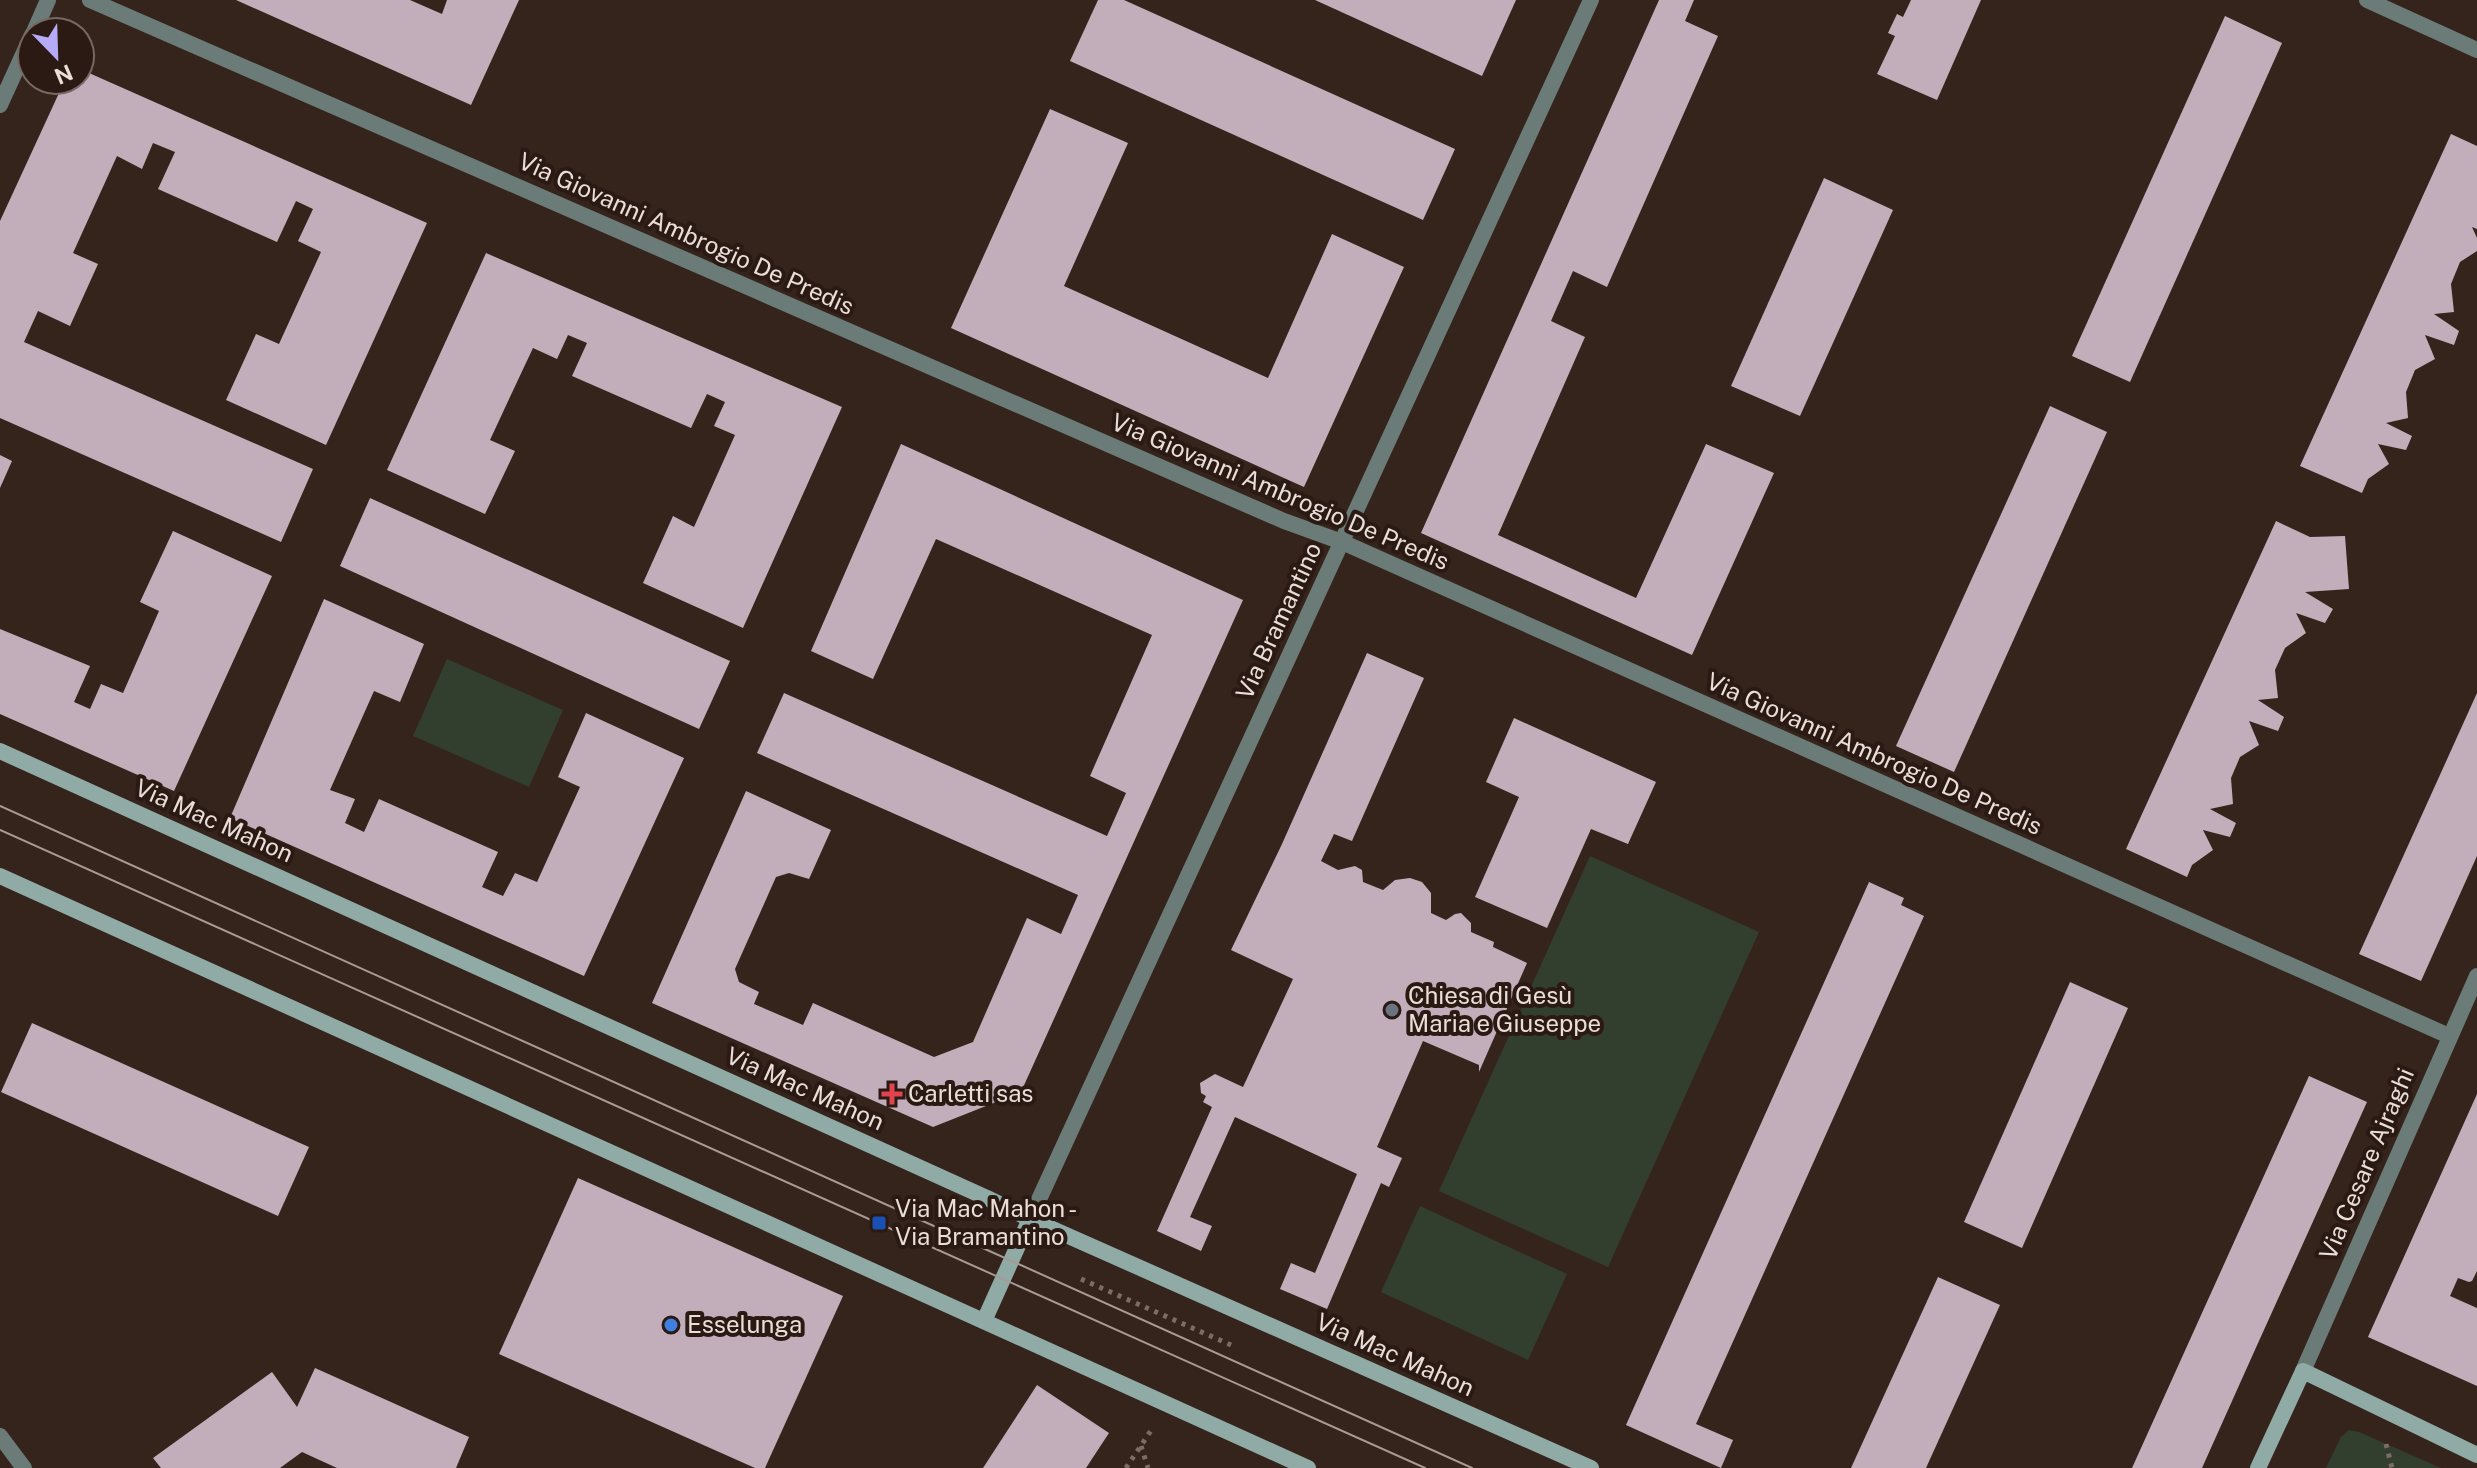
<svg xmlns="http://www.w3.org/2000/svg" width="2477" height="1468" font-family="'Public Sans',sans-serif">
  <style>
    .green { fill: #323f2e }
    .building { fill: #c2aebb }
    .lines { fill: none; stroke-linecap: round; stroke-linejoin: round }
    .path { stroke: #7b6c65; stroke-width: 5; stroke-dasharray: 4 6; stroke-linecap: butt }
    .street { stroke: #6a7b78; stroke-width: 16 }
    .secondary { stroke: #90aaa6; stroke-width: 16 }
    .tram { stroke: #a89b95; stroke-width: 2 }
    .worship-dot { fill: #6b7280; stroke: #2a1a13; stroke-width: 3 }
    .health-dot { fill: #e0444e; stroke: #2a1a13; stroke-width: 3 }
    .transit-dot { fill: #1a4fb4; stroke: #2a1a13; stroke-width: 3 }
    .shop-dot { fill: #3f7fe0; stroke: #2a1a13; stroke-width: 3 }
    .labels { text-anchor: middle; stroke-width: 8; stroke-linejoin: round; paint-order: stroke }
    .street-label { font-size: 24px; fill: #e9ded8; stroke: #2a1a13 }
    .poi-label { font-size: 24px; fill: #e9ded8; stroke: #2a1a13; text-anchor: start }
  </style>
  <rect width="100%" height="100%" fill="#35241c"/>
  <!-- green -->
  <g class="green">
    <path d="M447,659L563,710L529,787L413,736Z"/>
    <path d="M1590,856L1759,932L1608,1267L1439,1191Z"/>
    <path d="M1420,1206L1567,1274L1528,1360L1381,1292Z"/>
    <path d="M2349,1430L2359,1432L2441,1468H2326L2341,1437Z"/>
  </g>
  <!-- building -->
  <g class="building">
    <path d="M236,0H410L442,14L447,0H519L471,105Z"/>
    <path d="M1098,0H1124L1455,149L1423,220L1070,61Z"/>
    <path d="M1315,0H1516L1482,76Z"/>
    <path d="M1659,0H1694L1685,21L1718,36L1607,287L1573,271L1551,321L1585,337L1498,535L1636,598L1706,444L1774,473L1692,655L1421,533Z"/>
    <path d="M1911,0H1981L1937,100L1877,74L1895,36L1888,33L1897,14L1903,17Z"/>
    <path d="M2225,16L2282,43L2130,382L2072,356Z"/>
    <path d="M80,69L427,223L326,445L226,400L256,334L279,344L321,252L298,241L313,209L296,201L277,242L158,189L175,152L153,143L142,169L117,156L73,253L98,264L70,326L38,311L24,342L313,469L281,542L0,418V221L65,80H80Z"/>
    <path d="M1050,109L1128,143L1064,286L1268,378L1332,234L1404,267L1304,487L951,328Z"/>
    <path d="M2451,134L2477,146V229L2472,227L2477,238V251L2460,262L2451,284L2454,312L2434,314L2459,331L2454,345L2425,335L2435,359L2415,370L2406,392L2408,418L2386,423L2412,436L2406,450L2378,444L2389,464L2368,479L2362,493L2300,466Z"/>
    <path d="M1824,178L1893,210L1800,416L1731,386Z"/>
    <path d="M486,253L842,407L743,628L643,583L673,516L694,527L735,435L714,426L725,402L707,394L691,428L572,376L587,343L568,335L557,359L533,348L517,382L490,440L515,451L485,514L387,470Z"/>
    <path d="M2050,406L2107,432L1954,772L1896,746Z"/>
    <path d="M901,444L1243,600L1021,1092L933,1127L652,1003L746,791L831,830L809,879L789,873L776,877L735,969L739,982L759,992L754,1004L803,1025L813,1003L934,1057L973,1042L1027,918L1061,934L1078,895L757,753L784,693L1107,836L1126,793L1090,776L1152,635L936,539L873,679L811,651Z"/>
    <path d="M0,455L12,461L0,488Z"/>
    <path d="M370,498L730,661L699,729L340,566Z"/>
    <path d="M2276,521L2310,537L2345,536L2349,589L2305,592L2333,609L2325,623L2296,613L2306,633L2285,648L2275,670L2278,698L2258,700L2284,717L2278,731L2249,721L2259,745L2240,757L2231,778L2233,804L2210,809L2236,823L2230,837L2203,830L2213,850L2192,865L2187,877L2126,849Z"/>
    <path d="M173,531L272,576L174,791L0,714V629L90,666L74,702L90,709L101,684L123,693L159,611L140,602Z"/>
    <path d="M324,599L424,644L400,702L374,691L330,790L355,799L345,823L364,832L379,799L498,852L482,887L503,896L515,873L537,882L580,787L558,777L586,713L684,758L584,976L230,818Z"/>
    <path d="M1367,653L1424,678L1352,841L1334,834L1321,861L1338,870L1355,866L1362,870L1363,882L1383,890L1395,880L1410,878L1422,882L1431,893V913L1446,920L1455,914L1461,913L1471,923V932L1494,942L1493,947L1527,963L1479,1072V1065L1423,1041L1377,1147L1402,1158L1389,1187L1381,1183L1327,1309L1280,1289L1291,1263L1315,1273L1357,1174L1235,1117L1190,1217L1212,1226L1201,1251L1157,1231L1212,1107L1203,1102L1206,1096L1201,1093L1200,1083L1215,1074L1243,1087L1293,979L1231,950L1282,844Z"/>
    <path d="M2477,693V856L2421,981L2359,954Z"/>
    <path d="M1514,718L1656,782L1628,844L1591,829L1547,928L1475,897L1519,797L1486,782Z"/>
    <path d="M1869,882L1904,898L1901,905L1924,916L1696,1424L1733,1440L1721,1468L1626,1425Z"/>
    <path d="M2070,982L2128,1008L2022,1248L1964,1222Z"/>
    <path d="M32,1023L309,1147L278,1216L1,1092Z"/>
    <path d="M2309,1076L2367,1102L2254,1352L2202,1468H2132Z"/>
    <path d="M2477,1094V1271L2472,1281L2469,1282L2458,1278L2450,1296L2477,1308V1386L2368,1337Z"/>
    <path d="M578,1178L843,1296L765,1468H755L499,1354Z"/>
    <path d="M1938,1277L2000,1305L1926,1468H1851Z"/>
    <path d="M315,1368L469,1437L456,1468H337L302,1452L280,1468H161L153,1458L272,1372L297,1407Z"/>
    <path d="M1037,1385L1109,1433L1086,1468H983Z"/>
  </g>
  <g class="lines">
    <!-- path -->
    <g class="path">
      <path d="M1081,1279L1231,1345"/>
      <path d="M2386,1444L2392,1468"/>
      <path d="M1141,1446L1148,1468"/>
      <path d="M1126,1468L1152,1429"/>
    </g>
    <!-- street -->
    <g class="street">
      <path d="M90,0L1284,521L1342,542L2449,1036"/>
      <path d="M2367,0L2477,50"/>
      <path d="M34,32L48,0"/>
      <path d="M0,105L32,35"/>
      <path d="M1030,1219L1591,0"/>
      <path d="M2303,1371L2477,976"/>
      <path d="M0,1436L24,1468"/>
    </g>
    <!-- secondary -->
    <g class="secondary">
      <path d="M0,751L987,1198L1030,1219L1591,1468"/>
      <path d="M0,876L1308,1468"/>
      <path d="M984,1321L1030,1219"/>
      <path d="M2258,1468L2303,1371L2477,1455"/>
    </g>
    <!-- tram -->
    <g class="tram">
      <path d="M0,806L1472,1468"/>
      <path d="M0,830L1425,1468"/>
    </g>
  </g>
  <!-- markers -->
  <circle class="worship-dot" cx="1392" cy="1010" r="8"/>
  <path class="health-dot" d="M888 1082h8v8h8v8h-8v8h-8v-8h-8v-8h8z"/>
  <rect class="transit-dot" x="871" y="1215" width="16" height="16" rx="4"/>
  <circle class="shop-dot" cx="671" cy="1325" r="8"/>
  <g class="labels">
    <!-- street labels -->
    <g class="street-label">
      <text transform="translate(686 234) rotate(24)" y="8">Via Giovanni Ambrogio De Predis</text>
      <text transform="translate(1280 492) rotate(23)" y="8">Via Giovanni Ambrogio De Predis</text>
      <text transform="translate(1279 621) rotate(-65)" y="8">Via Bramantino</text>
      <text transform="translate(1874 754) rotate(24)" y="8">Via Giovanni Ambrogio De Predis</text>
      <text transform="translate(214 821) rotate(24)" y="8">Via Mac Mahon</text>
      <text transform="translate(805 1089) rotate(24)" y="8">Via Mac Mahon</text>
      <text transform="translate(2367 1164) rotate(-67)" y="8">Via Cesare Ajraghi</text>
      <text transform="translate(1395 1355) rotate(24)" y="8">Via Mac Mahon</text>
    </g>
    <!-- poi labels -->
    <g class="poi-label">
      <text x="1408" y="1004">Chiesa di Gesù<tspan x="1408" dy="28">Maria e Giuseppe</tspan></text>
      <text x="908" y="1102">Carletti sas</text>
      <text x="895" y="1217">Via Mac Mahon -<tspan x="895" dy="28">Via Bramantino</tspan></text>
      <text x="687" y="1333">Esselunga</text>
    </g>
  </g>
  <!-- north arrow -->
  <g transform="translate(56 56) rotate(157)"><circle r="38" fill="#2a1a13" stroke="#766862" stroke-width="2"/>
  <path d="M0-6L14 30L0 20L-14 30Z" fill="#b7abf8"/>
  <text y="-12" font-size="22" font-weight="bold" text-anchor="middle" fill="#e9ded8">N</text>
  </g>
</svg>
